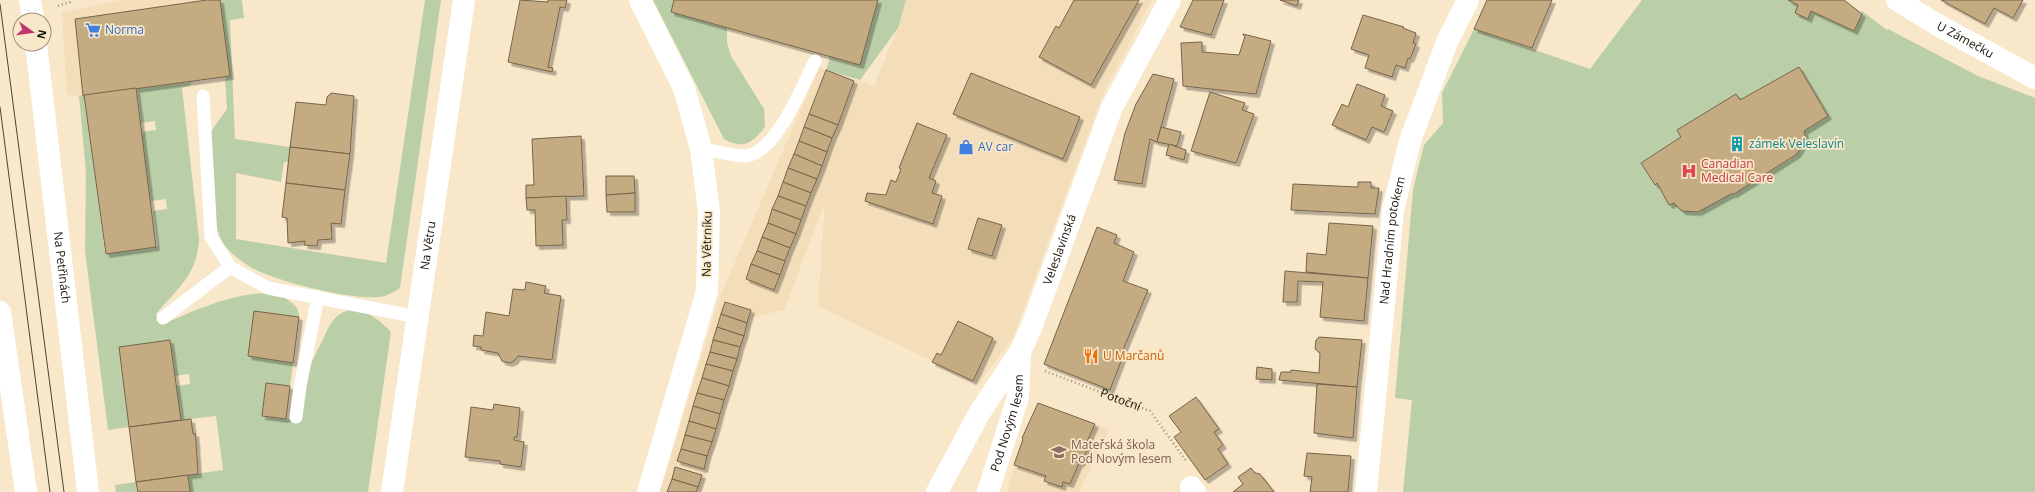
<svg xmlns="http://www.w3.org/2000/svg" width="2035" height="492" font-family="'Open Sans',sans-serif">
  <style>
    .built { fill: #f3deb9 }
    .green { fill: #bacfa7; fill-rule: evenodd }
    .building { fill: #c5ab81; stroke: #75644b; filter: url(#shadow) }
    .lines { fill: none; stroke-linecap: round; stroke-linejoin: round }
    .path { stroke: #9b8f79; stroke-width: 2.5; stroke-dasharray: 1 3; stroke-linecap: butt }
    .lane { stroke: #fff; stroke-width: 13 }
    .street { stroke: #fff; stroke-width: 22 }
    .secondary { stroke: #fff; stroke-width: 22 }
    .tram { stroke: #4b4334; stroke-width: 1 }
    .labels { text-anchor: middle; stroke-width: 3.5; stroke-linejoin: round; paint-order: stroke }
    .shop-label { font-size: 12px; fill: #366cbe; stroke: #f8e7c9; text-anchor: start }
    .street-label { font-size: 12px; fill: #181308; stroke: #f8e7c9 }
    .culture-label { font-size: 12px; fill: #0d838f; stroke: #f8e7c9; text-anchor: start }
    .health-label { font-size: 12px; fill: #be3a42; stroke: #f8e7c9; text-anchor: start }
    .food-label { font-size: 12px; fill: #c56008; stroke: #f8e7c9; text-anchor: start }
    .education-label { font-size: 12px; fill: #785e54; stroke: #f8e7c9; text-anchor: start }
  </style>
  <defs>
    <filter id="shadow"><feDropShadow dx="3.5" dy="3.5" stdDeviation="0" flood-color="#0004"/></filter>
  </defs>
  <rect width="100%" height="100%" fill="#f8e7c9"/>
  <!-- built -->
  <g class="built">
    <path d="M120,0H220L230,76L83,96L67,95L62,13Z"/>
    <path d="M906,0H1152L1103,94L1013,337L980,382L973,381L818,306L825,202L784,310L752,317L700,492H660L719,299L819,67L874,86L898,28Z"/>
    <path d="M1038,403L1109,430L1079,492H1007L1023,439L1022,438Z"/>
  </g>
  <!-- green -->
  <g class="green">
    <path d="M220,0H242L244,18L230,20L235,139L290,147L289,162H284L281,182L236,173V239L386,263L425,0H441L400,288C394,292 387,296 380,297C351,300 284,283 256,270C244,264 229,253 222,241C211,221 210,167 208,142L212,130L227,109L225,76L229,75Z"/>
    <path d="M653,0H674L671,12L727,28V43L731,56L764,109L765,127C752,143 744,150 724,139Z"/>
    <path d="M878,0H906L898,28L860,80L826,70L830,57L860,65Z"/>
    <path d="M1642,0H1788L1854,31L1862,11L1887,30L1888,29L1978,76L2035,98V492H1403L1412,400L1395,398L1413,190L1424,145L1443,123L1442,93L1474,29L1590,69ZM1799,67L1828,115L1804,131L1806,140L1802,148L1792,158L1734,194H1731L1698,212L1682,211L1674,203L1669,205L1657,183L1654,185L1641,163L1681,137L1677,130L1736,94L1740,100Z"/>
    <path d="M191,82V85L182,88L199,238C198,274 178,288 156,314L161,325C192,312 257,280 288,300C295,305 299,308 299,317L254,311L248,356L293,363L290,386L266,383L262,416L302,421C303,408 303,394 306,381C309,367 315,354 322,342C326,332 331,320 340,314C358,302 380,320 391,332L368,492H190L188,475L223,470L216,416L181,420L176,386L190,384L189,374L175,376L170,340L119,347L129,427L108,430L85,251L86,173L79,96L84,95L105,252L156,247L158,246L153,211L167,209L166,199L151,201L141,132L156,130L155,121L141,123L137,88Z"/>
    <path d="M136,482L138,492H116L115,485Z"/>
  </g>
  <!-- building -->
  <g class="building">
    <path d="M207,0H220L230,76L83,96L75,19Z"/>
    <path d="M520,0L548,2V0H567L565,8L560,7L548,67L553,68L552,72L508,62Z"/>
    <path d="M674,0H878L860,65L671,12Z"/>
    <path d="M1074,0H1139L1091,85L1039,57L1056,26L1059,28Z"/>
    <path d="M1193,0H1224L1211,35L1180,27Z"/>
    <path d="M1280,0H1299L1297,6Z"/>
    <path d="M1487,0H1552L1532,48L1474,29Z"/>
    <path d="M1788,0H1844L1862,14L1854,31L1811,11L1808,19L1795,13L1798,5Z"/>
    <path d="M1941,0H2023L2013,18L1994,8L1985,24Z"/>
    <path d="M1363,15L1404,27L1403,28L1416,33L1413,43L1416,44L1410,59L1408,58L1405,68L1396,65L1392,77L1365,68L1369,55L1351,49Z"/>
    <path d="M1243,34L1271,41L1256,94L1183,86L1181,43L1202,42V52L1239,55L1245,36L1243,35Z"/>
    <path d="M1799,67L1828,116L1804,131L1806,139L1797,154L1734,194H1731L1698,212L1682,211L1674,203L1669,205L1657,183L1655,185L1641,163L1681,137L1677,130L1736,94L1740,100Z"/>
    <path d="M826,70L854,81L838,125L809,114Z"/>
    <path d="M971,73L1080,117L1063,159L953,114Z"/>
    <path d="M1153,74L1174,79L1157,142L1150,139L1142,184L1114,180L1125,133L1136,104Z"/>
    <path d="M1357,84L1385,95L1381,106L1393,111L1384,132L1372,127L1366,140L1332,125L1342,104L1348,107Z"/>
    <path d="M136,88L156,247L106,254L84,95Z"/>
    <path d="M1210,92L1245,103L1242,110L1254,114L1236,163L1191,151Z"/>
    <path d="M331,93L354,96L350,154L290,147L296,102L326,105L327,97Z"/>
    <path d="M809,114L838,125L832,138L804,127Z"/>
    <path d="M917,123L947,135L929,178L936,181L932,193L942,196L933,224L865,201L867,193L886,195L891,180L896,182L901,169L899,168Z"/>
    <path d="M804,127L832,138L827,152L799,141Z"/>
    <path d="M1161,127L1181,132L1177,146L1157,142Z"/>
    <path d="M581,136L584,196L526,198V185H534L532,139Z"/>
    <path d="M799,141L827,152L822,166L794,154Z"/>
    <path d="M1169,144L1186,150L1184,160L1166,155Z"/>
    <path d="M290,147L350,154L345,190L286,183Z"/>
    <path d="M794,154L822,166L817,179L788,168Z"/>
    <path d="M788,168L817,179L811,193L783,182Z"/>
    <path d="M606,176H634L635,193L606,195Z"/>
    <path d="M783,182L811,193L806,206L778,196Z"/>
    <path d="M1358,182H1371V188H1379L1375,214L1291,210L1293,184L1358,187Z"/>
    <path d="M286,183L345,190L341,224L331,223L332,239L318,240L317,246L304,245L305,241L288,243L287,218L282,217Z"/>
    <path d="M635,193V212H607L606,195Z"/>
    <path d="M566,196L567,220H562L563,245L536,246L535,210H527L526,198Z"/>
    <path d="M778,196L806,206L801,220L772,209Z"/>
    <path d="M772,209L801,220L796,234L768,223Z"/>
    <path d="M978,218L1002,225L992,256L968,249Z"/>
    <path d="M768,223L796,234L790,248L762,237Z"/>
    <path d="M1329,223L1373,226L1368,278L1306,272L1307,253L1326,255Z"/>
    <path d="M1097,227L1117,235L1114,243L1134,252L1123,281L1148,290L1123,350L1125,351L1110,390L1044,364Z"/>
    <path d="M762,237L790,248L785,261L757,251Z"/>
    <path d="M757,251L785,261L780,275L751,264Z"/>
    <path d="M751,264L780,275L774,290L746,279Z"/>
    <path d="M1285,271L1368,278L1364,321L1320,317L1323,282L1298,281L1297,302H1283Z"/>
    <path d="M526,282L546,286L544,293L561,296L552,360L518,356L514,361L509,363L502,361L498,353L481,350V347L473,346L474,335L483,336L486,312L509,316L513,289L525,290Z"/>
    <path d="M725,302L751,310L747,323L721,314Z"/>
    <path d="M254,311L299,317L293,363L248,356Z"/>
    <path d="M721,314L747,323L744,336L717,327Z"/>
    <path d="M958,321L993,338L973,381L932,362L937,353L941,355Z"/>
    <path d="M717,327L744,336L740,347L713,340Z"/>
    <path d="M1319,337L1362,340L1357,387L1279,380L1281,372H1291V370L1319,373L1320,353L1315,349L1316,340Z"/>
    <path d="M170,340L181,420L129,427L119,347Z"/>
    <path d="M713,340L740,347L737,359L710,352Z"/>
    <path d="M710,352L737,359L733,371L706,364Z"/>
    <path d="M706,364L733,371L729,386L702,378Z"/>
    <path d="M1257,367L1272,369V380L1256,379Z"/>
    <path d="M702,378L729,386L724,400L697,393Z"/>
    <path d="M266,383L290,386L286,419L262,416Z"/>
    <path d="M1317,384L1357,387L1353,438L1314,433Z"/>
    <path d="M697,393L724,400L720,414L693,406Z"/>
    <path d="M1196,397L1219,429L1214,432L1223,445L1218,449L1228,464L1205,480L1174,437L1181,432L1169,416Z"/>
    <path d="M1038,403L1095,424L1086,444L1088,448L1081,463H1079L1070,484L1063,482L1062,487L1044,481L1046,476L1014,465L1023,439L1022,438Z"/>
    <path d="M494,404L520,408L517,437H514V440L524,442L521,467L500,464V461L465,457L471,407L493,410Z"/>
    <path d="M693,406L720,414L716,429L689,421Z"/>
    <path d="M191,419L193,434L195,433L196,441L198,474L136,482L129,427Z"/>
    <path d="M689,421L716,429L712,442L685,435Z"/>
    <path d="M685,435L712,442L707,456L681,449Z"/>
    <path d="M681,449L707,456L704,469L677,461Z"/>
    <path d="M1307,453L1351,456L1348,492H1310L1312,477L1304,476Z"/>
    <path d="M675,467L702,475L698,487L672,479Z"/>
    <path d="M1251,468L1255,473L1260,474L1274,492H1233L1243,484L1238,477Z"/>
    <path d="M188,475L190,492H138L136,482Z"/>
    <path d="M672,479L698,487L696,492H667Z"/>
  </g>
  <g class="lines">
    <!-- path -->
    <g class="path">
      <path d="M58,6L70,2L71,0"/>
      <path id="s1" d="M1045,371L1150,411L1187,462"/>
    </g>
    <!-- lane -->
    <g class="lane">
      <path d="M203,96L211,237L230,267L268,288L418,317"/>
      <path d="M701,149C712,150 737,157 746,156C777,152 802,86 815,61"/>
      <path d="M163,318L230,267"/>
      <path d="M296,417L300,386L318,297"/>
    </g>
    <!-- street -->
    <g class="street">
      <path d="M640,0L684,88L701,149L709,212L707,291L648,492"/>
      <path id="s2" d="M1897,0L1936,24L2035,78"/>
      <path d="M1191,487L1195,492"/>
      <path id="s3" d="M392,492L464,0"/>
      <path id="s4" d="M988,492L1018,397L1020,352"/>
      <path id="s5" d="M1366,492L1393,210L1410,141L1447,42L1468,0"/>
    </g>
    <!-- secondary -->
    <g class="secondary">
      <path d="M30,0L33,20"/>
      <path id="s6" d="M36,44L88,492"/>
      <path d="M0,312L26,492"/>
      <path id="s7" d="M937,492L980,412L1020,352L1031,328L1112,107L1170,0"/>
    </g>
    <!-- tram -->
    <g class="tram">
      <path d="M0,4L64,492"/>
      <path d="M0,107L50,492"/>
    </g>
  </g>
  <!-- icons -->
  <defs>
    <symbol id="supermarket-bare" viewBox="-9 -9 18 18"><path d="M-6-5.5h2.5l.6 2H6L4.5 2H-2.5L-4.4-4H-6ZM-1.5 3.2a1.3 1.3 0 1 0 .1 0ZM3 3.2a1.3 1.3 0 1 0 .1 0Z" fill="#3f7fe0" stroke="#f8e7c9" stroke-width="2.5" paint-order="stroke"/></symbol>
    <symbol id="building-bare" viewBox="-9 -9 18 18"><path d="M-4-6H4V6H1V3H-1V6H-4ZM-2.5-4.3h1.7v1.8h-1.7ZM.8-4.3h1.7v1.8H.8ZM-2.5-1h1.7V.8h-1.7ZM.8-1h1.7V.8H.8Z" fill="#0f9aa8" stroke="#f8e7c9" stroke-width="2.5" paint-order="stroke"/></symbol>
    <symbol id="shop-bare" viewBox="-9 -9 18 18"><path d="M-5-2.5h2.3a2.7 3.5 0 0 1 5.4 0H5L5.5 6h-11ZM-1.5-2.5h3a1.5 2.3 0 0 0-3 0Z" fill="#3f7fe0" stroke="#f8e7c9" stroke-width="2.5" paint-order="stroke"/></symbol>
    <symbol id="hospital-bare" viewBox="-9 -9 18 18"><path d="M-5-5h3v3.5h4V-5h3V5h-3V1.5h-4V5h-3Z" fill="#e0444e" stroke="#f8e7c9" stroke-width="2.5" paint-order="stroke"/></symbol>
    <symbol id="restaurant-bare" viewBox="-9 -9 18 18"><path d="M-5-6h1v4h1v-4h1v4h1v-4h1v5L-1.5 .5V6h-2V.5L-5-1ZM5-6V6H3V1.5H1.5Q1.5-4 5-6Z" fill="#e8710a" stroke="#f8e7c9" stroke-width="2.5" paint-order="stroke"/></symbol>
    <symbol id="school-bare" viewBox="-9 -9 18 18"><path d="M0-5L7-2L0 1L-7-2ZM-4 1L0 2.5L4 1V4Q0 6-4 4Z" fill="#8d6e63" stroke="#f8e7c9" stroke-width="2.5" paint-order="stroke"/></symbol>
  </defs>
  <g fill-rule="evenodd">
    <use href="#supermarket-bare" x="82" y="19" width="22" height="22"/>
    <use href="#building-bare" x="1726" y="133" width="22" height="22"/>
    <use href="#shop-bare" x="955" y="136" width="22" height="22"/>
    <use href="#hospital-bare" x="1678" y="160" width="22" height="22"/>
    <use href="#restaurant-bare" x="1080" y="345" width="22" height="22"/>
    <use href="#school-bare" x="1048" y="441" width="22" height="22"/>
  </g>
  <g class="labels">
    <!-- shop labels -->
    <g class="shop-label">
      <text x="105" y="34">Norma</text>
      <text x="978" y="151">AV car</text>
    </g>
    <!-- street labels -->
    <g class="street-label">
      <text dy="4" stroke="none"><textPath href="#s2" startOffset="79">U Zámečku</textPath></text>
      <text dy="4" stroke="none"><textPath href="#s5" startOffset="253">Nad Hradním potokem</textPath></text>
      <text transform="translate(707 244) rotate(-89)" y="4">Na Větrníku</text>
      <text dy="4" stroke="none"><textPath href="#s3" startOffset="249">Na Větru</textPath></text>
      <text dy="4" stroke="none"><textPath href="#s7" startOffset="273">Veleslavínská</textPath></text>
      <text dy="4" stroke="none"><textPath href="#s6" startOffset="225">Na Petřinách</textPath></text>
      <text dy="4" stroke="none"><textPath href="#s1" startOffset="81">Potoční</textPath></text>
      <text dy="4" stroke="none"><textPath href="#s4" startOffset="72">Pod Novým lesem</textPath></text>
    </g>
    <!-- culture labels -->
    <g class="culture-label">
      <text x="1749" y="148">zámek Veleslavín</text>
    </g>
    <!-- health labels -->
    <g class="health-label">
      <text x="1701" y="168">Canadian<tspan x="1701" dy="14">Medical Care</tspan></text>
    </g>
    <!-- food labels -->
    <g class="food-label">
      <text x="1103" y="360">U Marčanů</text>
    </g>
    <!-- education labels -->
    <g class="education-label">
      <text x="1071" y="449">Mateřská škola<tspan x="1071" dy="14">Pod Novým lesem</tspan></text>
    </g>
  </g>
  <!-- north arrow -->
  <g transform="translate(32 32) rotate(104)"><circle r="19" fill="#f8e7c9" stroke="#9e927c"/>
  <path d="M0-3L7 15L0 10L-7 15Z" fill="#c0356b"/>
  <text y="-6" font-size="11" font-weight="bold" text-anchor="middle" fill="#181308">N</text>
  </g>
</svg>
